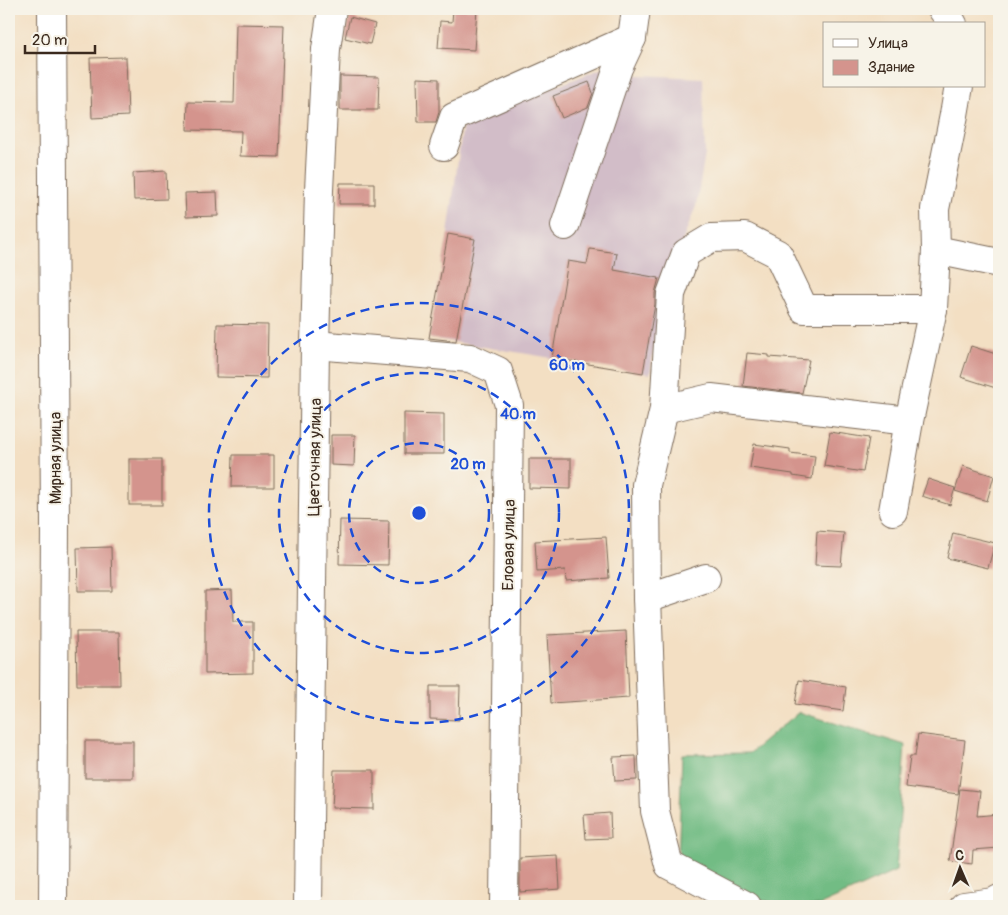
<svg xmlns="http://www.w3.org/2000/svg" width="1008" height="915" font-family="Pangolin,sans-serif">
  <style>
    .industrial { fill: #d2bdc8 }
    .forest { fill: #72bc84; stroke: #567351 }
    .building { fill: #d4948d }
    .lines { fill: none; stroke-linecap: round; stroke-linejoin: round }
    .minor-casing { stroke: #7b6958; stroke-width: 30 }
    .minor { stroke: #fff; stroke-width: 28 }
    .ring { fill: none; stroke: #1d4ed8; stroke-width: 2.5; stroke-dasharray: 9 6 }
    .labels { text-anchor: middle; stroke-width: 4; stroke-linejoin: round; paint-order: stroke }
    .street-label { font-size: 16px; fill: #3b2a1e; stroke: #f7f3e8 }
    .centre { fill: #1d4ed8; stroke: #f7f3e8; stroke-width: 2.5 }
    .ring-label { font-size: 15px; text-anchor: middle; font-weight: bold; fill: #1d4ed8; stroke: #f7f3e8; stroke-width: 4; stroke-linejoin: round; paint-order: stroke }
  </style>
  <rect width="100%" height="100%" fill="#f7f3e8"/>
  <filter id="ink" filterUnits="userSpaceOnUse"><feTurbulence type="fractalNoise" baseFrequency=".02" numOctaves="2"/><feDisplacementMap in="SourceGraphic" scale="10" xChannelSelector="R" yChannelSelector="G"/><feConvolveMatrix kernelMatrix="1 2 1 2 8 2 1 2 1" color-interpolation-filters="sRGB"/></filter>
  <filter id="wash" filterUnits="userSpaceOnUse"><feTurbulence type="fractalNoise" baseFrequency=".0096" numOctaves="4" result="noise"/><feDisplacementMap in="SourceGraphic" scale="20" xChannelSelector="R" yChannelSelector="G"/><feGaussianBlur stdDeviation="1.12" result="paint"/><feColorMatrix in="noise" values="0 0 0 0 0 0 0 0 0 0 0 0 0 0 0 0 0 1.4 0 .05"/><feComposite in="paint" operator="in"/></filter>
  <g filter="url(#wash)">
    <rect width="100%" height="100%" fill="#f3dfc3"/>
    <!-- industrial -->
    <path class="industrial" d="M608,66L618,68L638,75L703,78L705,154L696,206L676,258L665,275L650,374L429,338L448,234L463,123Z"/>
    <!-- forest -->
    <path class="forest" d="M799,712L905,745L896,871L818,906H787L758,899L678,864L682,754L750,753Z"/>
    <g id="blocks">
      <!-- building -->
      <g class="building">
        <path d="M453,9H477L474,50L438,48L440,21L452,22Z"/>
        <path d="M350,17L375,24L370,44L345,38Z"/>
        <path d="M236,24L284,25L279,157L240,156L241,131L187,130L188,102L234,103Z"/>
        <path d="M126,57L128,116L92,118L90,58Z"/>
        <path d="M340,76L379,77L378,110H340Z"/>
        <path d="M417,78L439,79V112L436,122H418Z"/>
        <path d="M589,82L593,93L588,107L562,118L553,96Z"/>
        <path d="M166,171L167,199L134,200L133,173Z"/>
        <path d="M340,183H374V204H339Z"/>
        <path d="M217,192L218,216L186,217L185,193Z"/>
        <path d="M448,234L475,239L456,341L429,338Z"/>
        <path d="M590,249L617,253L614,270L659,278L655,293V304L643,373L552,358L568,261L587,264Z"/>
        <path d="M217,324L268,325L267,378L216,377Z"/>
        <path d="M971,346L999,355V389L961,377Z"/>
        <path d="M747,353L769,355V357L809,360L802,393L743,386Z"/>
        <path d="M404,413L444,414V454H404Z"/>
        <path d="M830,432L869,438L863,472L824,466Z"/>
        <path d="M331,435H355L354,466L331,465Z"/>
        <path d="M754,444L790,449V453L815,456L812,479L793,476V474L750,468Z"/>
        <path d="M233,455H274V487H232Z"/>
        <rect x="129" y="459" width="33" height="46"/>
        <path d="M529,459H571V489L529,488Z"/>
        <path d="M963,466L994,476L987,501L955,491Z"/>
        <path d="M928,479L955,488L950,505L922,496Z"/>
        <path d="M340,520L389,521L388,565L339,564Z"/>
        <path d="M817,531L844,533L841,566L815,565Z"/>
        <path d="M953,533L995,543L988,568L947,558Z"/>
        <path d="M606,537L609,578L566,581L565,570L537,572L535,541Z"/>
        <path d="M111,547L112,591H78L77,548Z"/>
        <path d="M232,590L233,622H253V673L205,674V591Z"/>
        <path d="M626,631L629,698L551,703L547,635Z"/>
        <path d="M76,632H119L120,685H77Z"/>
        <path d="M799,680L846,687L843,711L795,704Z"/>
        <path d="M430,686H460L459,720L430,719Z"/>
        <path d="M918,734L965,740L958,794L906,787L910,756H915Z"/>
        <rect x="85" y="741" width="48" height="37"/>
        <path d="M636,756L637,780L615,781L613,757Z"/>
        <path d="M334,770H374V809L332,808Z"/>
        <path d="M960,789L980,791L977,816L999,814V848L973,850L972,864L950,861Z"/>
        <path d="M610,813L611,838L586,839L584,815Z"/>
        <path d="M558,856L560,889L520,892V858Z"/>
      </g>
    </g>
  </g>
  <g filter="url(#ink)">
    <use href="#blocks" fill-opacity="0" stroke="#7b6958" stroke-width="1"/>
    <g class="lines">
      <defs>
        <g id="minor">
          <path d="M52,9L55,523L53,906"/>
          <path d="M942,9L953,24"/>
          <path d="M959,86L954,115L935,209L936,250L999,263"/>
          <path d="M444,146L454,117L632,38"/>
          <path d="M565,226L618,68L632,38L636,9"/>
          <path d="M315,345L470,358L498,371L509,405L504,906"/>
          <path d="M664,409L711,398L909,421"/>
          <path d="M893,511L909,421L933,309L936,250"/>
          <path d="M647,598L706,578"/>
          <path d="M308,906L315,345L319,190L326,49L332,9"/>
          <path d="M747,906L669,865L655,811L647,598L646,485L664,409L671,294L686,253L711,238L745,237L778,254L804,309H933"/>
          <path d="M964,906L994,902L999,899"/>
        </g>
      </defs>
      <!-- minor casing -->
      <use href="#minor" class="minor-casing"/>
      <!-- minor -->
      <use href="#minor" class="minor"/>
    </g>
  </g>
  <!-- distance rings -->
  <g class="ring">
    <circle cx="419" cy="513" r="70"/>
    <circle cx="419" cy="513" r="140"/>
    <circle cx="419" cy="513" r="210"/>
  </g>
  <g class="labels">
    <!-- street labels -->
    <g class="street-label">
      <text transform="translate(314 457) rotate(-89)" y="6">Цветочная улица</text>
      <text transform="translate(55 458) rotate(-90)" y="6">Мирная улица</text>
      <text transform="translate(508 545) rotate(-89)" y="6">Еловая улица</text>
    </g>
  </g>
  <circle cx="419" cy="513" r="8" class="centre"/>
  <g class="ring-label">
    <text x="567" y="370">60 m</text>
    <text x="518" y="419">40 m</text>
    <text x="468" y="469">20 m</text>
  </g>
  <!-- margin -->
  <rect width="1008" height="915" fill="none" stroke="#f7f3e8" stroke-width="30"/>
  <!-- legend -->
  <rect x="823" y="22" width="162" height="65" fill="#f7f3e8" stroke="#aca397"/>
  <rect x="833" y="39" width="25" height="8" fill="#ffffff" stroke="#aca397"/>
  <text x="868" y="48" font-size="15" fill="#3b2a1e">Улица</text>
  <rect x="833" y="60" width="25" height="15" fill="#d4948d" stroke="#aca397"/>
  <text x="868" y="72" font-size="15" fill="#3b2a1e">Здание</text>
  <!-- north arrow -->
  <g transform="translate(960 868) rotate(358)" stroke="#f7f3e8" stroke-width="4" paint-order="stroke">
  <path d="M0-4L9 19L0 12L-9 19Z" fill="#3b2a1e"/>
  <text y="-8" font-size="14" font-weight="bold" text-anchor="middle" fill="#3b2a1e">С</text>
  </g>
  <!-- scale -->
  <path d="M25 45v8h70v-8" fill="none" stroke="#3b2a1e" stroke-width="2.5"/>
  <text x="32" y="45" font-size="15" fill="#3b2a1e" stroke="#f7f3e8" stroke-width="4" paint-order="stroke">20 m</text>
</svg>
